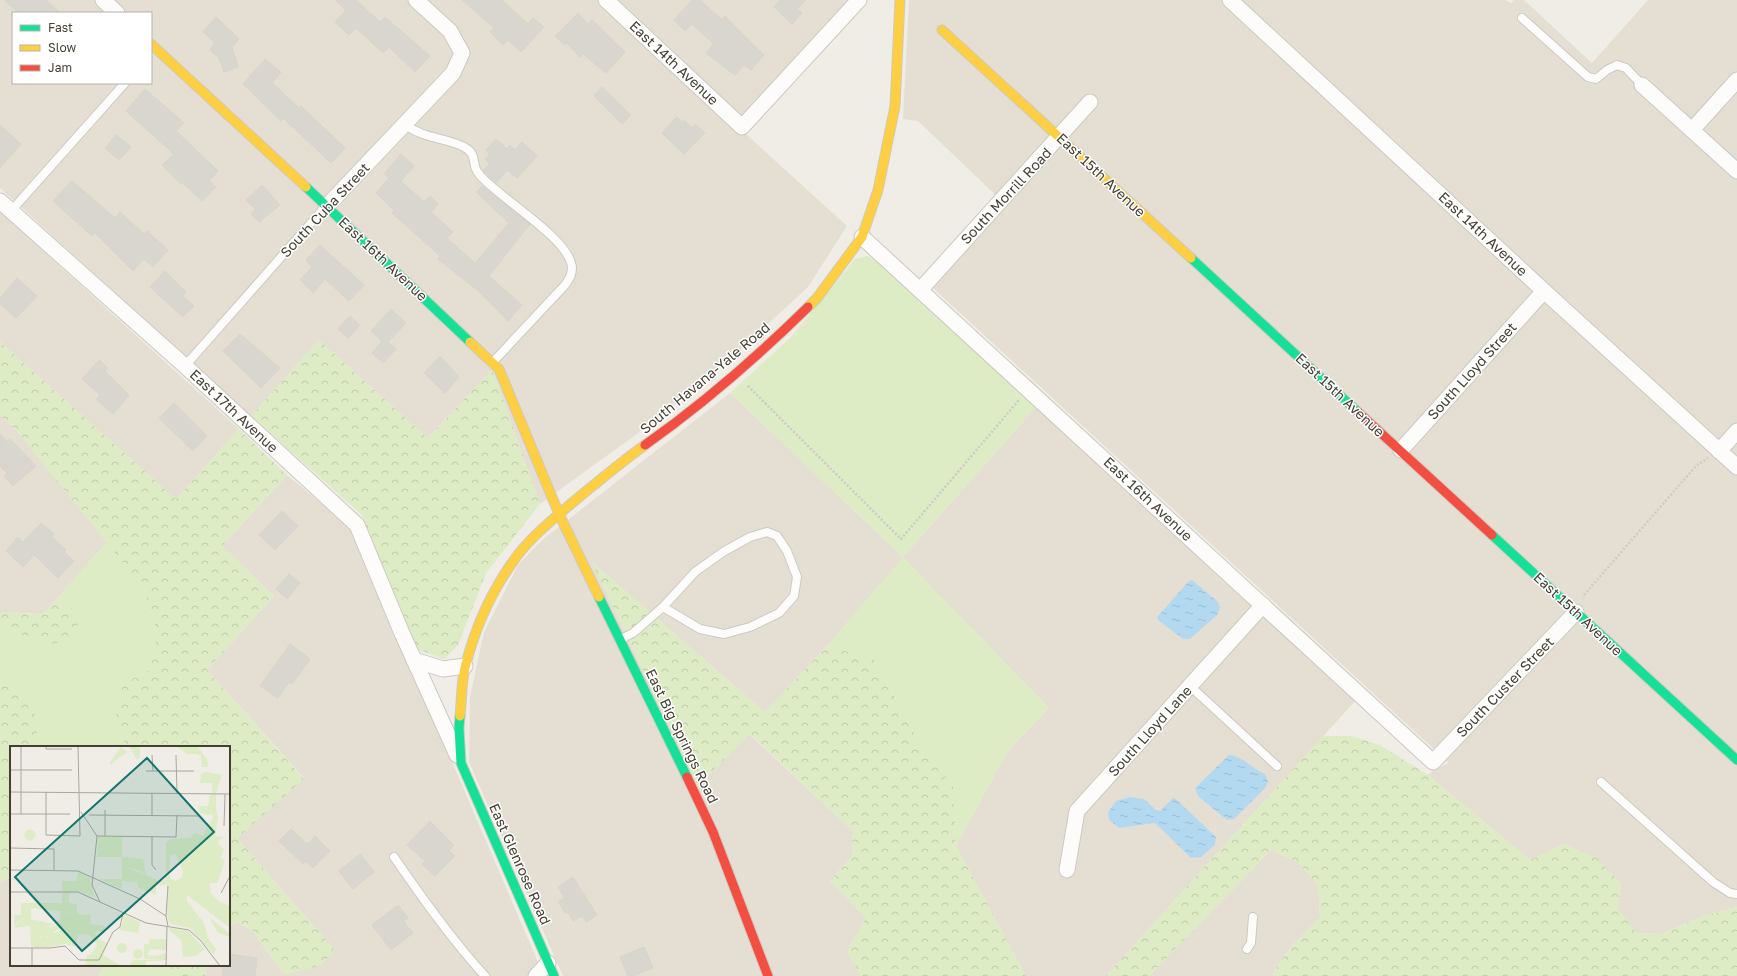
<svg xmlns="http://www.w3.org/2000/svg" width="1737" height="976" font-family="'Golos Text',sans-serif">
  <style>
    .residential { fill: #e5dfd3; fill-rule: evenodd }
    .green { fill: #ddecc4 }
    .forest { fill: url(#forest-crowns) }
    .water { fill: url(#water-ripples) }
    .building { fill: #d9d6cf; stroke: #d8d4cc }
    .lines { fill: none; stroke-linecap: round; stroke-linejoin: round }
    .lane-casing { stroke: #ccc9c2; stroke-width: 10 }
    .street-casing { stroke: #ccc9c2; stroke-width: 17 }
    .fast-casing { stroke: #cfcabd; stroke-width: 11 }
    .slow-casing { stroke: #cfcabd; stroke-width: 11 }
    .jam-casing { stroke: #cfcabd; stroke-width: 11 }
    .path { stroke: #cecbc6; stroke-width: 2.5; stroke-dasharray: 2 2; stroke-linecap: butt }
    .lane { stroke: #fdfcfb; stroke-width: 8 }
    .street { stroke: #fdfcfb; stroke-width: 15 }
    .fast { stroke: #16e098; stroke-width: 9 }
    .slow { stroke: #ffcf43; stroke-width: 9 }
    .jam { stroke: #f24e42; stroke-width: 9 }
    .labels { text-anchor: middle; stroke-width: 3; stroke-linejoin: round; paint-order: stroke }
    .street-label { font-size: 14px; fill: #453e33; stroke: #fff }
    .inset-road { fill: none; stroke: #aca79e; stroke-width: 1 }
    .view { fill: #0f766e; fill-opacity: 0.15; stroke: #0f766e; stroke-width: 2 }
    .inset-edge { fill: none; stroke: #453e33; stroke-width: 2 }
  </style>
  <defs>
    <pattern id="forest-crowns" width="20" height="18" patternUnits="userSpaceOnUse"><rect width="20" height="18" fill="#ddecc4"/><path d="M2 6a3 3 0 1 1 6 0M12 15a3 3 0 1 1 6 0" fill="none" stroke="#bfcba9"/></pattern>
    <pattern id="water-ripples" width="26" height="14" patternUnits="userSpaceOnUse"><rect width="26" height="14" fill="#b3d9f1"/><path d="M2 4q2-2 4 0t4 0M15 11q2-2 4 0t4 0" fill="none" stroke="#9bbbcf"/></pattern>
  </defs>
  <rect width="100%" height="100%" fill="#f0ede6"/>
  <!-- residential -->
  <g class="residential">
    <path d="M0,0H848L736,125L847,226L808,287L742,348L641,431L540,504L492,370L428,438L319,340L251,416L0,188ZM13,13H151V83H13Z"/>
    <path d="M909,0H1505L1511,3L1514,0H1524L1592,63L1648,0H1737V907L1698,918L1661,934L1637,933L1617,909L1621,883L1565,844L1530,860L1428,775L1433,770L1449,763L933,288L1007,206L918,121L903,119Z"/>
    <path d="M0,212L239,429L176,499L0,342Z"/>
    <path d="M730,393L903,557L1036,407L1356,700L1106,976H1026L956,846L1007,752L1049,708L903,558L826,647L765,712L593,563L698,786L749,734L853,831L852,856L830,881L866,918L847,951L861,976H563L469,762L470,697L484,632L518,565L542,540Z"/>
    <path d="M0,415L16,430L107,542L43,614L0,612Z"/>
    <path d="M287,475L352,529L544,976H205L207,965H229V927L237,922L253,931L284,975L335,950L237,838L304,778L207,670L274,596L222,546Z"/>
    <path d="M1271,850L1298,862L1318,885L1320,917L1289,949L1271,976H1149Z"/>
    <path d="M11,877V965H104L99,976H0V883Z"/>
  </g>
  <!-- green -->
  <g class="green">
    <path d="M868,256L878,263L1036,407L903,557L1049,708L1007,752L956,846L953,786L921,746L873,657L826,647L903,557L730,393L790,338L855,259Z"/>
    <path d="M107,542L144,589L158,634L148,671L124,683L122,739L129,747H32L40,723L26,698L0,681V630L54,644L80,614L57,598Z"/>
    <path d="M104,965H173L168,976H99Z"/>
  </g>
  <!-- forest -->
  <g class="forest">
    <path d="M319,340L428,438L492,369L540,504L486,573L458,645L444,659L417,649L361,514L251,416Z"/>
    <path d="M0,342L176,499L239,429L287,475L222,546L274,596L207,670L304,779L237,838L335,950L321,965L284,975L253,931L237,922L229,927V747H129L122,739L115,709L124,683L148,671L158,634L144,589L16,430L0,415Z"/>
    <path d="M592,562L765,712L826,647L873,657L921,746L953,786L956,846L1026,976H861L847,951L866,918L830,881L852,856L853,831L750,734L697,786Z"/>
    <path d="M57,598L80,614L75,637L54,644L0,630V612L43,614Z"/>
    <path d="M0,681L26,698L40,723L32,747H11V877L0,883Z"/>
    <path d="M1323,736H1351L1380,745L1428,775L1530,860L1565,844L1596,858L1621,883L1618,909L1637,933L1661,934L1698,918L1737,907V976H1271L1289,949L1320,917L1318,885L1298,862L1271,850L1149,976H1106Z"/>
    <path d="M173,965H207L205,976H168Z"/>
  </g>
  <!-- water -->
  <g class="water">
    <path d="M1192,580L1218,602L1220,608L1217,615L1190,639H1183L1158,620L1157,617L1189,581Z"/>
    <path d="M1229,755C1243,756 1252,769 1265,774L1268,782L1265,788L1234,819L1227,820L1198,796L1195,788Z"/>
    <path d="M1130,797L1144,799L1156,810L1160,811L1173,798L1176,799L1216,837L1215,845L1201,857L1191,858L1155,823L1119,828L1109,820L1108,812L1116,801Z"/>
  </g>
  <!-- building -->
  <g class="building">
    <path d="M4,0H46L60,13H18Z"/>
    <path d="M335,0H356L380,22L385,17L430,56L415,72L389,47L383,53L356,28L349,35L335,22L346,10Z"/>
    <path d="M462,0H502L528,24L533,18L544,27L521,52L508,40L503,45L490,32L494,28Z"/>
    <path d="M692,0H700L722,20L725,16L764,55L751,70L744,65L735,75L706,53L714,44L692,24L685,31L674,20Z"/>
    <path d="M780,0H806L797,9L802,13L792,24L774,7Z"/>
    <path d="M578,13L588,24L592,20L625,52L606,73L583,54L580,57L567,43L565,45L555,36Z"/>
    <path d="M216,17L239,39L232,47L238,67L224,72L219,58L210,50L215,43L203,32Z"/>
    <path d="M265,59L281,72L272,83L299,108L301,106L345,148L331,163L283,118L281,121L243,84Z"/>
    <path d="M602,87L631,115L622,124L594,96Z"/>
    <path d="M145,89L184,123L176,131L218,171L209,181L216,187L202,201L183,183L181,184L162,165L174,154L126,111Z"/>
    <path d="M677,117L682,122L684,120L692,128L695,124L705,133L684,154L662,133Z"/>
    <path d="M0,125L21,144L0,168Z"/>
    <path d="M116,135L131,147L119,160L105,148Z"/>
    <path d="M496,139L507,149L510,145L515,150L522,142L537,156L517,178L507,170L496,183L483,170L490,164L485,159L490,154L486,150Z"/>
    <path d="M401,154L414,166L401,181L424,202L430,196L438,204L431,212L453,232L447,238L475,263L509,223L476,192L482,186L530,224L489,276L522,305L508,321L476,289L438,259L440,256L392,213L394,210L376,193L389,178L384,174Z"/>
    <path d="M72,181L115,218L120,212L144,234L147,231L168,250L153,267L144,259L133,271L95,233L92,236L53,201Z"/>
    <path d="M262,185L280,205L259,222L251,214L255,209L246,200Z"/>
    <path d="M320,245L364,285L349,301L325,279L313,293L300,280L312,267L306,260Z"/>
    <path d="M165,271L186,292L183,296L194,306L183,317L150,287Z"/>
    <path d="M17,278L37,296L16,318L0,304V298Z"/>
    <path d="M391,309L406,323L388,342L396,349L383,363L372,353L382,341L371,331Z"/>
    <path d="M350,316L360,325L348,338L338,329Z"/>
    <path d="M240,334L280,368L261,388L223,351Z"/>
    <path d="M440,356L459,377L445,393L424,373Z"/>
    <path d="M99,360L108,368L105,371L129,395L113,414L96,399L100,395L82,379Z"/>
    <path d="M174,403L207,436L193,451L159,418Z"/>
    <path d="M0,434L7,442L10,439L36,466L13,486L4,477L7,473L0,466Z"/>
    <path d="M282,511L298,526L275,550L259,535Z"/>
    <path d="M41,523L54,534L52,537L66,550L64,552L74,561L58,578L34,555L23,567L6,551L18,537L23,542Z"/>
    <path d="M289,574L300,583L287,599L276,589Z"/>
    <path d="M290,644L310,659L292,684L289,682L278,698L260,686Z"/>
    <path d="M430,821L454,845L449,851L455,856L435,876L422,864L425,861L407,845Z"/>
    <path d="M291,829L307,844L315,836L330,851L313,868L306,861L303,864L279,841Z"/>
    <path d="M360,854L374,872L353,889L339,871Z"/>
    <path d="M573,877L597,915L586,922L582,916L573,921L568,912L566,914L558,902L565,898L558,887Z"/>
    <path d="M398,905L408,918L403,921L413,933L391,950L372,925Z"/>
    <path d="M644,947L653,968L633,976H628L620,957Z"/>
    <path d="M229,954L257,958L255,976H222L223,965H229Z"/>
  </g>
  <g class="lines">
    <defs>
      <g id="lane">
        <path d="M1522,18L1588,77L1596,79L1607,70L1617,65L1626,68L1642,85"/>
        <path d="M404,125C410,128 417,132 423,134C436,139 451,140 464,147C479,155 470,164 479,174C497,197 571,239 572,268C572,275 569,280 565,285L493,362"/>
        <path d="M11,211L125,83"/>
        <path d="M185,366L326,206"/>
        <path d="M621,639L633,633L663,607L700,629L724,634L750,627L779,613L794,596L797,577L787,551L777,536L767,532L750,537L723,552L695,572L663,607"/>
        <path d="M1190,686L1277,766"/>
        <path d="M1601,782L1713,882L1730,893L1737,894"/>
        <path d="M394,857C422,898 451,939 485,976"/>
        <path d="M1247,949L1251,943L1253,917"/>
      </g>
      <g id="street">
        <path d="M103,0L117,13"/>
        <path d="M606,0L742,127L859,0"/>
        <path d="M1230,0L1544,291L1737,467"/>
        <path d="M1642,85L1737,171"/>
        <path d="M1692,130L1737,80"/>
        <path d="M0,201L185,366L357,525L401,631L457,755"/>
        <path d="M327,206L453,73L462,53L450,31L416,0"/>
        <path d="M862,237L1433,762L1576,612"/>
        <path d="M921,289L1090,102"/>
        <path d="M1401,450L1544,291"/>
        <path d="M1719,451L1737,431"/>
        <path d="M414,660L443,669L465,666"/>
        <path d="M1067,870L1077,811L1263,605"/>
        <path d="M536,976L548,963"/>
      </g>
      <g id="fast">
        <path d="M306,187L470,342"/>
        <path d="M1191,258L1358,412"/>
        <path d="M1492,535L1737,760"/>
        <path d="M599,597L687,777"/>
        <path d="M460,716L459,728L461,763L554,976"/>
      </g>
      <g id="slow">
        <path d="M942,30L1191,258"/>
        <path d="M151,44L306,187"/>
        <path d="M808,307L817,298L862,237L878,190L895,106L900,0"/>
        <path d="M470,342L499,369L559,514L599,597"/>
        <path d="M460,716C462,699 461,680 466,664C475,629 491,593 512,563C527,540 551,521 572,503C596,483 620,463 645,445"/>
      </g>
      <g id="jam">
        <path d="M1358,412L1492,535"/>
        <path d="M645,445C703,404 757,357 808,307"/>
        <path d="M687,777L713,832L768,976"/>
      </g>
    </defs>
    <!-- lane casing -->
    <use href="#lane" class="lane-casing"/>
    <!-- street casing -->
    <use href="#street" class="street-casing"/>
    <!-- fast casing -->
    <use href="#fast" class="fast-casing"/>
    <!-- slow casing -->
    <use href="#slow" class="slow-casing"/>
    <!-- jam casing -->
    <use href="#jam" class="jam-casing"/>
    <!-- path -->
    <g class="path">
      <path d="M748,386L901,539L1019,400"/>
      <path d="M1584,595L1696,466L1708,458"/>
    </g>
    <!-- lane -->
    <use href="#lane" class="lane"/>
    <!-- street -->
    <use href="#street" class="street"/>
    <!-- fast -->
    <use href="#fast" class="fast"/>
    <!-- slow -->
    <use href="#slow" class="slow"/>
    <!-- jam -->
    <use href="#jam" class="jam"/>
  </g>
  <g class="labels">
    <!-- street labels -->
    <g class="street-label">
      <text transform="translate(674 63) rotate(43)" y="5">East 14th Avenue</text>
      <text transform="translate(1101 175) rotate(43)" y="5">East 15th Avenue</text>
      <text transform="translate(1006 196) rotate(-47)" y="5">South Morrill Road</text>
      <text transform="translate(325 210) rotate(-47)" y="5">South Cuba Street</text>
      <text transform="translate(1483 234) rotate(43)" y="5">East 14th Avenue</text>
      <text transform="translate(383 259) rotate(43)" y="5">East 16th Avenue</text>
      <text transform="translate(1472 371) rotate(-48)" y="5">South Lloyd Street</text>
      <text transform="translate(705 378) rotate(-40)" y="5">South Havana-Yale Road</text>
      <text transform="translate(1340 395) rotate(43)" y="5">East 15th Avenue</text>
      <text transform="translate(234 411) rotate(43)" y="5">East 17th Avenue</text>
      <text transform="translate(1148 499) rotate(43)" y="5">East 16th Avenue</text>
      <text transform="translate(1578 614) rotate(43)" y="5">East 15th Avenue</text>
      <text transform="translate(1505 687) rotate(-46)" y="5">South Custer Street</text>
      <text transform="translate(1150 731) rotate(-48)" y="5">South Lloyd Lane</text>
      <text transform="translate(682 736) rotate(64)" y="5">East Big Springs Road</text>
      <text transform="translate(520 864) rotate(66)" y="5">East Glenrose Road</text>
    </g>
  </g>
  <!-- overview -->
  <g transform="translate(10 746)">
    <rect width="220" height="220" fill="#f0ede6"/>
    <path d="M206,51V62L208,72H203L200,61ZM88,91H112V111L133,113L136,130L131,125L116,121L112,124V111H87ZM50,165L60,168L65,179L73,182V188H67L63,193L57,183H49L42,187L31,185V182L46,180L53,172H50ZM13,172L29,185L30,192L37,189V201H21L20,180L4,182ZM140,193H157L156,204L140,203L137,209L146,210L156,207V214L134,213V198H139Z" fill="#ddecc4"/>
    <path d="M122,0L130,2V11L127,14L120,2ZM166,0H187L197,13L198,21H192L191,10L187,8H177ZM111,1L117,6L100,19V16ZM196,26L212,29L206,47H202V37H190L191,28ZM200,48H206V51L200,61L202,68L198,69L190,67L188,60H198ZM203,72H208L205,90L215,91L209,94L208,98L214,103L211,112L215,115L207,137H200L201,148L210,156L220,160V182L177,149V155L194,177L199,194L206,203L204,209L180,182L160,178L157,168V139H146V149L128,141L127,136L112,135V143L88,133H112V124L116,121L150,135L156,134V96L161,93L180,92L185,87L193,90ZM166,108L173,126L172,131L166,135L161,133L159,128L160,109ZM14.5 89a5.5 5.5 0 1 1 11 0a5.5 5.5 0 1 1-11 0ZM68,125L80,132L84,151L68,145H52V135H67ZM52,147H59V157L67,158V168L81,169L80,178L95,180L93,186L86,185L85,188L89,193L98,198L93,209L111,220H75L77,209H80L87,200L80,189L73,188V182L62,177L60,168L56,166L21,162V173L43,178L53,172V176L32,182L31,185L45,187L55,182L63,193L69,187L65,200H62L56,198L37,201L34,196L38,192L37,189L28,192V185L13,172L4,180V169H11V157H52ZM113,168L130,176L128,187L109,184L113,177ZM199,171L220,188V191L208,187ZM160,182L178,185L195,203L185,210L173,211L171,194L159,184ZM123,214H152V215H136V220H119Z" fill="#ddecc4" fill-rule="evenodd"/>
    <path d="M107 202a5 5 0 1 1 10 0a5 5 0 1 1-10 0ZM123 208a5 5 0 1 1 10 0a5 5 0 1 1-10 0Z" fill="#ddecc4"/>
    <path class="inset-road" d="M36,0V3H62M142,9L143,25M166,9L167,47M0,24H62M136,25H184M0,46L220,48M36,46V89L70,90L68,0M142,47V69M71,66L87,90L82,139L90,156M0,68H60M11,68V0M79,69L190,70M214,80L215,48M87,90L166,91L167,69M95,90V64M142,90V119L146,124M0,102L44,103V124M0,124L68,125L130,153L156,170L158,180M0,146H68L136,177L179,184L191,195L210,220M211,147L220,130M156,170L158,140M0,202H40L55,200L69,214H89L103,186L110,181L113,167M22,220V202M156,220L157,180"/>
    <path class="view" d="M137,12L204,86L72,205L5,131Z"/>
    <rect width="220" height="220" class="inset-edge"/>
  </g>
  <!-- legend -->
  <rect x="12" y="12" width="140" height="72" fill="#ffffff" stroke="#b5b2ad"/>
  <rect x="20" y="25" width="20" height="6" fill="#16e098" stroke="#b5b2ad"/>
  <text x="48" y="32" font-size="12" fill="#453e33">Fast</text>
  <rect x="20" y="45" width="20" height="6" fill="#ffcf43" stroke="#b5b2ad"/>
  <text x="48" y="52" font-size="12" fill="#453e33">Slow</text>
  <rect x="20" y="65" width="20" height="6" fill="#f24e42" stroke="#b5b2ad"/>
  <text x="48" y="72" font-size="12" fill="#453e33">Jam</text>
</svg>
